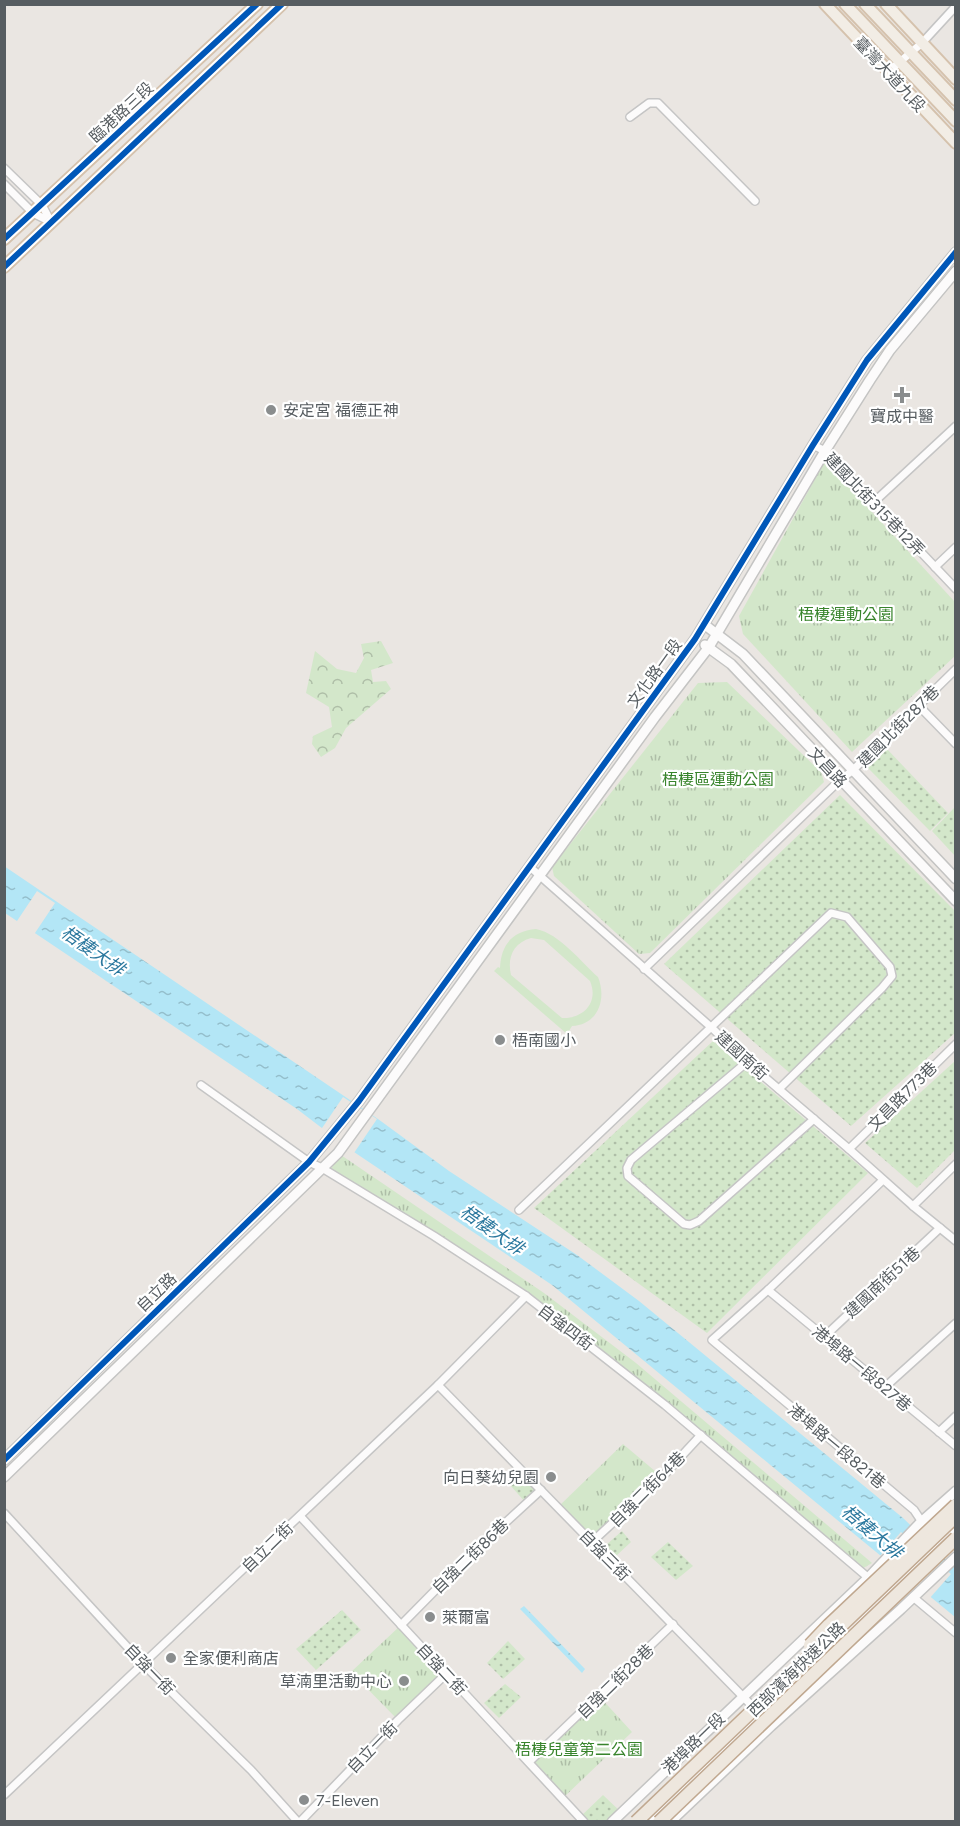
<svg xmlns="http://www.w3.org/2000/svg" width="960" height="1826" font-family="Figtree,'Noto Sans TC',sans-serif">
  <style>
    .grass { fill: url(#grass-dots) }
    .forest { fill: url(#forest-crowns) }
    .park { fill: url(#park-tufts) }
    .pitch { fill: #d3e7ca; fill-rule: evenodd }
    .water { fill: url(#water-ripples) }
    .pier { fill: #eae6e2 }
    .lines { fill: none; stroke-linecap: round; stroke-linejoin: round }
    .street-casing { stroke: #c5c5c5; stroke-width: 10 }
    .secondary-casing { stroke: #c4c4c3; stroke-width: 12 }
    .primary-casing { stroke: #d5c2ad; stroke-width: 14 }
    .street { stroke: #fcfbfb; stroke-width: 7 }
    .secondary { stroke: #fcfbfb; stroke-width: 9 }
    .primary { stroke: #f2ede5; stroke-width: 10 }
    .highway-bridge-casing { stroke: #c0a890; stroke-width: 15; stroke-linecap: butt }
    .highway-bridge { stroke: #eee7de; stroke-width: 12 }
    .cycleway-casing { stroke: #fff; stroke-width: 10 }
    .cycleway { stroke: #0057b8; stroke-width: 6 }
    .poi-dot { fill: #8a8d8e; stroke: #fff; stroke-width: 2 }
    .labels { text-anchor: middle; stroke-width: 4.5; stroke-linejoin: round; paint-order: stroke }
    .street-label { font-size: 16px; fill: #575d61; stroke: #fff }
    .poi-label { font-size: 16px; fill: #575d61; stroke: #fff; text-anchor: start }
    .park-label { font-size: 16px; fill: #38842c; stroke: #fff }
    .water-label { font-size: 18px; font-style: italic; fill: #2b789e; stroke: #fff }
  </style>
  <defs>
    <pattern id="grass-dots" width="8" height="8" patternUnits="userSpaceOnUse" patternTransform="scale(1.5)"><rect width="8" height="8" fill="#d3e7ca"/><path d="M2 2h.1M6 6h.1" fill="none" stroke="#aebea7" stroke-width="1.8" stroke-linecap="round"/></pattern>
    <pattern id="forest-crowns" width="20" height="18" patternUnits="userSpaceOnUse" patternTransform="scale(1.5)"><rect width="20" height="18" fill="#d3e7ca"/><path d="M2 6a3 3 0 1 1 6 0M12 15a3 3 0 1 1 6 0" fill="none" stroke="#aebea7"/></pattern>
    <pattern id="park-tufts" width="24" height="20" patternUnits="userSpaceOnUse" patternTransform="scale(1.5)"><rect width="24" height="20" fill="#d3e7ca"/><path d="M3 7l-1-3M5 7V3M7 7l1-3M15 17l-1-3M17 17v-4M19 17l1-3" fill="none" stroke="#aebea7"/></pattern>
    <pattern id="water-ripples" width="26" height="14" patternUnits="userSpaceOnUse" patternTransform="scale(1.5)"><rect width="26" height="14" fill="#b3e6f6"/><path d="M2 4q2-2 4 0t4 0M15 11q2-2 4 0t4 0" fill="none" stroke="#94becb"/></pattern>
  </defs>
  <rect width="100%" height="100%" fill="#eae6e2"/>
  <!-- grass -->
  <g class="grass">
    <path d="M886,748L948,813L930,831L867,767Z"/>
    <path d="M840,795L955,911V1033L851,1126L664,964Z"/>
    <path d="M955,807V856L932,831Z"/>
    <path d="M713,1041L868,1173L707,1333L534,1208Z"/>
    <path d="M955,1061V1150L917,1188L865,1143Z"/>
    <path d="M525,1472L541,1490L526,1503L510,1485Z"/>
    <path d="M622,1531L631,1542L616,1556L606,1545Z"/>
    <path d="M668,1542L693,1566L676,1580L651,1557Z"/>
    <path d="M342,1610L361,1630L316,1670L296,1649Z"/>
    <path d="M508,1641L525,1659L503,1679L487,1663Z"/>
    <path d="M505,1684L521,1697L499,1718L484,1703Z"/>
    <path d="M603,1795L622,1813L612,1821H584L580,1817Z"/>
  </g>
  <!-- forest -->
  <path class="forest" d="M381,641L393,663L371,670L373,682L386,681L391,689L346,728L335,748L321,757L312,744L313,736L332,727L329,707L306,693L315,651L337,669L356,673L364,658L361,644Z"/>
  <!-- park -->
  <g class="park">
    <path d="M825,461L955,602V656L852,752L743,634L739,616Z"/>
    <path d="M727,682L821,772L824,782L650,953L639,954L554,876L552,867L698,683Z"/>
    <path d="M338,1153L544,1293L636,1363L872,1563L860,1570L694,1427L537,1305L331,1170Z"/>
    <path d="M623,1444L662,1477L592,1542L558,1507Z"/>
    <path d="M401,1625L446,1674L398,1720L351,1672Z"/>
    <path d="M599,1696L632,1732L563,1798L529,1762Z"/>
  </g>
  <!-- pitch -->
  <path class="pitch" d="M536,929C560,934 580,961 598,977C607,999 598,1025 572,1026L567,1034L494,971L498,967L500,968C501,945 512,931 536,929ZM531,938L544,940L590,981C599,1002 584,1019 562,1018L511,975C507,958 513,943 531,938Z"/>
  <!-- water -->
  <g class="water">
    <path d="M4,866L378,1119L449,1171L577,1255L639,1301L903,1518L955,1568V1617L552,1285L348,1148L297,1109L5,913Z"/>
    <path d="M524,1606L585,1669L582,1673L520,1609Z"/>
  </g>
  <!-- pier -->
  <g class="pier">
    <path d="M37,891L55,903L33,936L15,924Z"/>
    <path d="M343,1097L377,1119L354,1153L320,1131Z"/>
    <path d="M901,1532L951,1574L929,1599L879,1557Z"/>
  </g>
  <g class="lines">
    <defs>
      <g id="street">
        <path d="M888,72L922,43L956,6"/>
        <path d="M630,117L649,103H658L755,201"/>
        <path d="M4,168L42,205L51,222"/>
        <path d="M4,184L33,213L51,222"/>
        <path d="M813,445L825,451L956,589"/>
        <path d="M874,502L956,426"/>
        <path d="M935,567L956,547"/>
        <path d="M919,706L956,744"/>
        <path d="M530,867L712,1028L747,1062L849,1149L913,1206L956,1241"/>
        <path d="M644,969L840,780L852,771L956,669"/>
        <path d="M747,1062L631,1160L627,1168L628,1176L684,1224L690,1225L699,1221L814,1119"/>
        <path d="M201,1085L309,1162L322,1168L434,1236L526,1296L665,1405L871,1580"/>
        <path d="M849,1149L956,1044"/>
        <path d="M883,1180L768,1290L712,1340L914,1510L924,1525"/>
        <path d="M913,1206L956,1164"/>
        <path d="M519,1210L831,913L847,917L890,967L892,976L882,988L779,1089"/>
        <path d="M768,1290L956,1446"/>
        <path d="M825,1336L940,1228"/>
        <path d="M438,1385L757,1711"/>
        <path d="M885,1387L956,1323"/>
        <path d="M939,1432L956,1416"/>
        <path d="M4,1513L144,1665L251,1770L298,1822"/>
        <path d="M300,1516L584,1822"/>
        <path d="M592,1542L662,1477L701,1435"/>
        <path d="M913,1597L956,1633"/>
        <path d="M401,1625L469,1556L541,1490"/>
        <path d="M529,1762L673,1624"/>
        <path d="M4,1795L438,1385L526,1296"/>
        <path d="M300,1822L398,1720L446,1674"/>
      </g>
      <g id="secondary">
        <path d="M705,625L743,654L956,879"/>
        <path d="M705,645L731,664L956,901"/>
        <path d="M4,1460L309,1162L359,1101L695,639L813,445L867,360L956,252"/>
        <path d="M4,1477L338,1153L655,717L709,647L825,451L870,380L890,350L956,271"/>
        <path d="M612,1822L868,1578L921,1522L956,1491"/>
        <path d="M647,1822L956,1528"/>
        <path d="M670,1822L771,1726L901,1609L956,1557"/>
      </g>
      <g id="primary">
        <path d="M825,4L956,143"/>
        <path d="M845,4L956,121"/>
        <path d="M865,4L956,100"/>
        <path d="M886,4L956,79"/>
        <path d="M4,239L257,4"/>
        <path d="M4,267L282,4"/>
      </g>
    </defs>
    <!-- street casing -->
    <use href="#street" class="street-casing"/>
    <!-- secondary casing -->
    <use href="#secondary" class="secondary-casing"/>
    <!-- primary casing -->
    <use href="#primary" class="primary-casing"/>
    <!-- street -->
    <use href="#street" class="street"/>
    <!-- secondary -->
    <use href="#secondary" class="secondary"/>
    <!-- primary -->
    <use href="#primary" class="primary"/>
    <defs>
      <g id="highway-bridge">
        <path d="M810,1645L829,1625L956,1505"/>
        <path d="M636,1822L956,1516"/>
        <path d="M659,1822L956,1538"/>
      </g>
    </defs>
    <!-- highway-bridge casing -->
    <use href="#highway-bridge" class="highway-bridge-casing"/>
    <!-- highway-bridge -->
    <use href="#highway-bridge" class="highway-bridge"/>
    <defs>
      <g id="cycleway">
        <path d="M4,239L257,4"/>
        <path d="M4,267L282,4"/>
        <path d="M4,1460L309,1162L359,1101L695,639L813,445L867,360L956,252"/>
      </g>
    </defs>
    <!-- cycleway casing -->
    <use href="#cycleway" class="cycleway-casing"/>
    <!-- cycleway -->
    <use href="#cycleway" class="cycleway"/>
  </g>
  <!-- markers -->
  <g class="poi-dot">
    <path d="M899 386h6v6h6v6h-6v6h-6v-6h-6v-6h6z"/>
    <circle cx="271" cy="410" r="6"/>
    <circle cx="500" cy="1040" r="6"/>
    <circle cx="551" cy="1477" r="6"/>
    <circle cx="430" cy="1617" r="6"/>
    <circle cx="171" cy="1658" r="6"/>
    <circle cx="404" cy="1681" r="6"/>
    <circle cx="304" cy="1800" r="6"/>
  </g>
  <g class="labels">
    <!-- street labels -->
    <g class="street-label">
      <text transform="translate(890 74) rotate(47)" y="6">臺灣大道九段</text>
      <text transform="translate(121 112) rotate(-43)" y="6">臨港路三段</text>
      <text transform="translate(875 504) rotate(46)" y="6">建國北街315巷12弄</text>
      <text transform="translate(654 673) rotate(-54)" y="6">文化路一段</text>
      <text transform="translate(898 726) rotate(-45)" y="6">建國北街287巷</text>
      <text transform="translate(828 767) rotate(47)" y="6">文昌路</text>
      <text transform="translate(742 1055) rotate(42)" y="6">建國南街</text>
      <text transform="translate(902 1096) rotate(-45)" y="6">文昌路773巷</text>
      <text transform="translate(882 1282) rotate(-43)" y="6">建國南街51巷</text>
      <text transform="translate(156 1292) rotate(-44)" y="6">自立路</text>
      <text transform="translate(566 1327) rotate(37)" y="6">自強四街</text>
      <text transform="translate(862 1368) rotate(40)" y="6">港埠路一段827巷</text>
      <text transform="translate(837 1446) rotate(40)" y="6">港埠路一段821巷</text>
      <text transform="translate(647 1489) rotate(-45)" y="6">自強二街64巷</text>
      <text transform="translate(267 1547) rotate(-44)" y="6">自立二街</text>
      <text transform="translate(605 1555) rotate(45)" y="6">自強三街</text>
      <text transform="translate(470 1556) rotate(-44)" y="6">自強二街86巷</text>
      <text transform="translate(150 1669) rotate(46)" y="6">自強一街</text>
      <text transform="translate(442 1669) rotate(47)" y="6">自強二街</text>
      <text transform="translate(796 1669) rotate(-44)" y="6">西部濱海快速公路</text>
      <text transform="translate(615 1681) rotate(-44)" y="6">自強二街28巷</text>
      <text transform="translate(693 1743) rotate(-44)" y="6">港埠路一段</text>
      <text transform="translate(372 1747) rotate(-46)" y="6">自立一街</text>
    </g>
    <!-- poi labels -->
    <g class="poi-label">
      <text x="283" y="416">安定宮 福德正神</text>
      <text x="902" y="422" text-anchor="middle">寶成中醫</text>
      <text x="512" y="1046">梧南國小</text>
      <text x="539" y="1483" text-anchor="end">向日葵幼兒園</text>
      <text x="442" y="1623">萊爾富</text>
      <text x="183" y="1664">全家便利商店</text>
      <text x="392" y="1687" text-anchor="end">草湳里活動中心</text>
      <text x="316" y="1806">7-Eleven</text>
    </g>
    <!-- park labels -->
    <g class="park-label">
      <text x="846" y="620">梧棲運動公園</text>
      <text x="718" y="785">梧棲區運動公園</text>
      <text x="579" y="1755">梧棲兒童第二公園</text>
    </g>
    <!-- water labels -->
    <g class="water-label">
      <text transform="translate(93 951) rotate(35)" y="6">梧棲大排</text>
      <text transform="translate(492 1230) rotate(35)" y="6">梧棲大排</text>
      <text transform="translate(872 1532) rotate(40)" y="6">梧棲大排</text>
    </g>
  </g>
  <!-- border -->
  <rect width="960" height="1826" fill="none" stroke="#575d61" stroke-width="12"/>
</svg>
